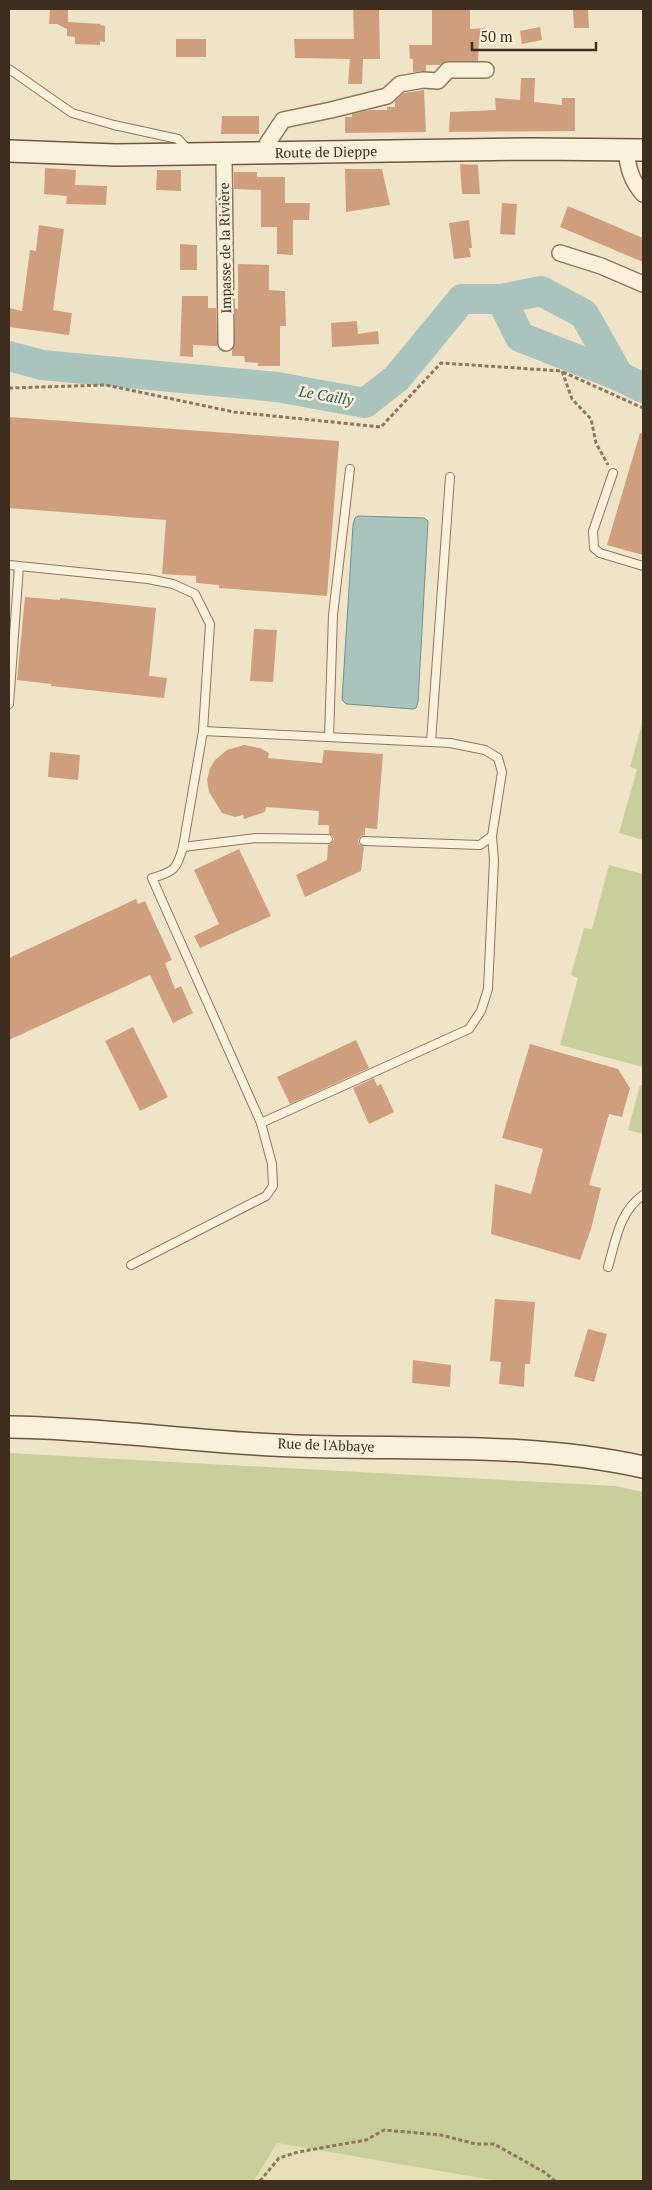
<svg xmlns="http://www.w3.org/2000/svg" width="652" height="2190" font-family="'PT Serif',serif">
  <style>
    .farmland { fill: #e6deb5 }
    .green { fill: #c9cf9b }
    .water { fill: #a9c4bc; stroke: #6f938a }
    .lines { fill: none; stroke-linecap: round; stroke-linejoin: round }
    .river { stroke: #a9c4bc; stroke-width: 30 }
    .building { fill: #cf9f7d }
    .lane-casing { stroke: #8d765c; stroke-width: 10 }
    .street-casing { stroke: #8d765c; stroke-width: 18 }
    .secondary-casing { stroke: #6f573f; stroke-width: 24 }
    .path { stroke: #8d765c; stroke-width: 3; stroke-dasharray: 4 2.5; stroke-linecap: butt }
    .lane { stroke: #faf1dc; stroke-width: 8 }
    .street { stroke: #faf1dc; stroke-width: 15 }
    .secondary { stroke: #faf1dc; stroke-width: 21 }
    .labels { text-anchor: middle; stroke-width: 5; stroke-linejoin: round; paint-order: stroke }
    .street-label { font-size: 14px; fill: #3d2e20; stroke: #f7eed8 }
    .water-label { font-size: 15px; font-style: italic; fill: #2f5d5a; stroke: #f7eed8 }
  </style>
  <rect width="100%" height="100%" fill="#f0e4c8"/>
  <!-- farmland -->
  <path class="farmland" d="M277,2143L498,2181H254Z"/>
  <!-- green -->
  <g class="green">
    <path d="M643,720V840L619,833L637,769L630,767Z"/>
    <path d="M609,865L643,874V1067L560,1045L578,978L571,975L584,928L592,929Z"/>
    <path d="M640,1085L643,1086V1134L628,1130Z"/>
    <path d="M9,1453L616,1486L643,1492V2181H498L277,2143L254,2181H9Z"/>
  </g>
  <!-- water -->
  <path class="water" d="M358,516L424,518L428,521L418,702L416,708L413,709L346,704L342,700L353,525L355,518Z"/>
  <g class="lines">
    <!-- river -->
    <g class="river">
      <path d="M501,299L520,337L619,376"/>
      <path d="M9,356L42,365L277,387L365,403L397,378L462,299H501L541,291L584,314L619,376L643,388"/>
    </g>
  </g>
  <!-- building -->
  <g class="building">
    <path d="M50,9H68V22L101,24L100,25L105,26V42L100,41V45L75,44V37L67,36V29L57,24H49Z"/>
    <path d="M353,9H379L380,59H363L362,84H348L350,59L295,58L294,39H354Z"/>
    <path d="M432,9H470V29L488,28L489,41H479L478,61H448L440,65H426V71L413,72V59H410L409,45H432Z"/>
    <path d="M573,9H588L589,28H574Z"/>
    <path d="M540,27L542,40L522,44L520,31Z"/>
    <rect x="176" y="39" width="30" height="18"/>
    <path d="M521,78H535L534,102L562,105V98H575V131L449,132L450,112L496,110L495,98L520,100Z"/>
    <path d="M424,90L426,132L345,133V117H352V114L370,110H387V107H395V101L404,93Z"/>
    <path d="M222,116H259V134H221Z"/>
    <path d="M460,164L478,165L480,194H462Z"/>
    <path d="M45,168L76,170L75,185L107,186L106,205L66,204L67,196L44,194Z"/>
    <path d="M345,169H382L390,205L346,212Z"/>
    <path d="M157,170H181V191L156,190Z"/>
    <path d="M234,172H257V177H285V203H310L309,220H293V255L277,254V227H261V190L234,189Z"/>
    <path d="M502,203L517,204L515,235L500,234Z"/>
    <path d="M568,206L643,238V262L560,227Z"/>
    <path d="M469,220L472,248H469L471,257L454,259L449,223Z"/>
    <path d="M39,225L64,229L53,310L72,313L69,335L9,327V308L22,311L30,250L36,251Z"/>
    <path d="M180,244L197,245V270H180Z"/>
    <path d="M238,264L269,265V290L285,291L286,326H280V366H258V363L245,362L244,356H232V350L235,343V308L238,309Z"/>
    <path d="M182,296H208V308H216L217,346L193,345V357L180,356Z"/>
    <path d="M357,321L358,334L378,331L379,344L332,347L331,323Z"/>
    <path d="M9,417L339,441L327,596L219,588V585L196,583V576L162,574L166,520L9,508Z"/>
    <path d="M640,433L643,434V555L607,545Z"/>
    <path d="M25,597L60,600V598L156,608L149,676L167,678L164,698L51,686V684L17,680Z"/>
    <path d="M254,629L277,630L273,682L250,681Z"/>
    <path d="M244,745L260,748L269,753L268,758L322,763L324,750L383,754L377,829L365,828V835L361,836L358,840L359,844L364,847L361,871L305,897L296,875L327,860L328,845L334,840L333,836L329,834V825H318L319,811L266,807L265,812L244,819L243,815L235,817L222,813L209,792L207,780L210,768L215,760L227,750Z"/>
    <path d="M50,752L80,755L78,780L48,777Z"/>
    <path d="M239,849L271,916L200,948L194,936L219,924L194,870Z"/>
    <path d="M136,899L138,904L145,901L172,960L165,963L175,989L181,986L193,1013L173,1023L150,975L9,1040V958Z"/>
    <path d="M133,1027L168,1097L140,1111L105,1041Z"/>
    <path d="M356,1040L369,1068L290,1104L277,1077Z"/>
    <path d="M530,1044L618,1069L630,1088L622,1117L609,1114L589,1185L601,1188L591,1229L580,1260L491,1234L495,1184L531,1194L543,1149L502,1138Z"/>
    <path d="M374,1078L377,1086L381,1084L394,1112L369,1124L353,1088Z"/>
    <path d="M495,1299L535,1302L530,1364H525L524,1387L499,1384L501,1362L490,1361Z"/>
    <path d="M588,1329L607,1334L594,1382L574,1376Z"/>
    <path d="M413,1360L451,1365L450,1387L412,1383Z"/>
  </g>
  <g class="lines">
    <defs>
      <g id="lane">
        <path d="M9,69L72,113L114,125L178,139L189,151"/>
        <path d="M613,473L593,531L594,548L600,553L643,566"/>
        <path d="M9,565L148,579L173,584L195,594L210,624L203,731L183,847C177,869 174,872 152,878L261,1123L272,1164L273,1186L266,1196L131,1265"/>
        <path d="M9,704L19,566"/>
        <path d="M203,731L450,743L485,750L498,758L502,772L492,836L480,845L364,841"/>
        <path d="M329,737L333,615L350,469"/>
        <path d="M431,742L450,477"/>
        <path d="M183,847L256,838L328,839"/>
        <path d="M261,1123L469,1029L481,1011L488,989L494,860L492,836"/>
        <path d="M608,1267C616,1240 619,1212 643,1195"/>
      </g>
      <g id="street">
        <path d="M626,150C628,168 631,180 643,194"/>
        <path d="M224,153L226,343"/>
        <path d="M266,153L267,144L283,120L331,110L387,96L400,84L423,80L438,81L448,70H486"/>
        <path d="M560,253L601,266L643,284"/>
      </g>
      <g id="secondary">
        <path d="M9,151L116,155L530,149L643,150"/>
        <path d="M9,1427C105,1428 200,1443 296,1446C412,1450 529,1442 643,1467"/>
      </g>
    </defs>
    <!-- lane casing -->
    <use href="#lane" class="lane-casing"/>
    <!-- street casing -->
    <use href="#street" class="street-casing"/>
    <!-- secondary casing -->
    <use href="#secondary" class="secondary-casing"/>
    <!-- path -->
    <g class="path">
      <path d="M563,372L643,408"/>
      <path d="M9,388L106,385L234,412L381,427L441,363L562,371L572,399L591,419L596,443L608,465"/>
      <path d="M260,2181L279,2158L298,2152L366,2140L384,2130L441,2135L476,2144H494L544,2172L555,2181"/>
    </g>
    <!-- lane -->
    <use href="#lane" class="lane"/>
    <!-- street -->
    <use href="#street" class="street"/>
    <!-- secondary -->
    <use href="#secondary" class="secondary"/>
  </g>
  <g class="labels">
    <!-- street labels -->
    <g class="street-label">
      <text transform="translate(326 152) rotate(-1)" y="5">Route de Dieppe</text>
      <text transform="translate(225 248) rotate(-91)" y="5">Impasse de la Rivière</text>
      <text transform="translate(326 1445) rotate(2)" y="5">Rue de l'Abbaye</text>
    </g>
    <!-- water labels -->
    <g class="water-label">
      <text transform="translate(326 396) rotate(10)" y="5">Le Cailly</text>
    </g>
  </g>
  <!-- border -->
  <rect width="652" height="2190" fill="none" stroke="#3d2e20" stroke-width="20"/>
  <!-- scale -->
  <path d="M472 42v8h124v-8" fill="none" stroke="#3d2e20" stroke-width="2.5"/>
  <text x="480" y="42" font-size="15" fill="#3d2e20" stroke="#f7eed8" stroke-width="4" paint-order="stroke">50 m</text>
</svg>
